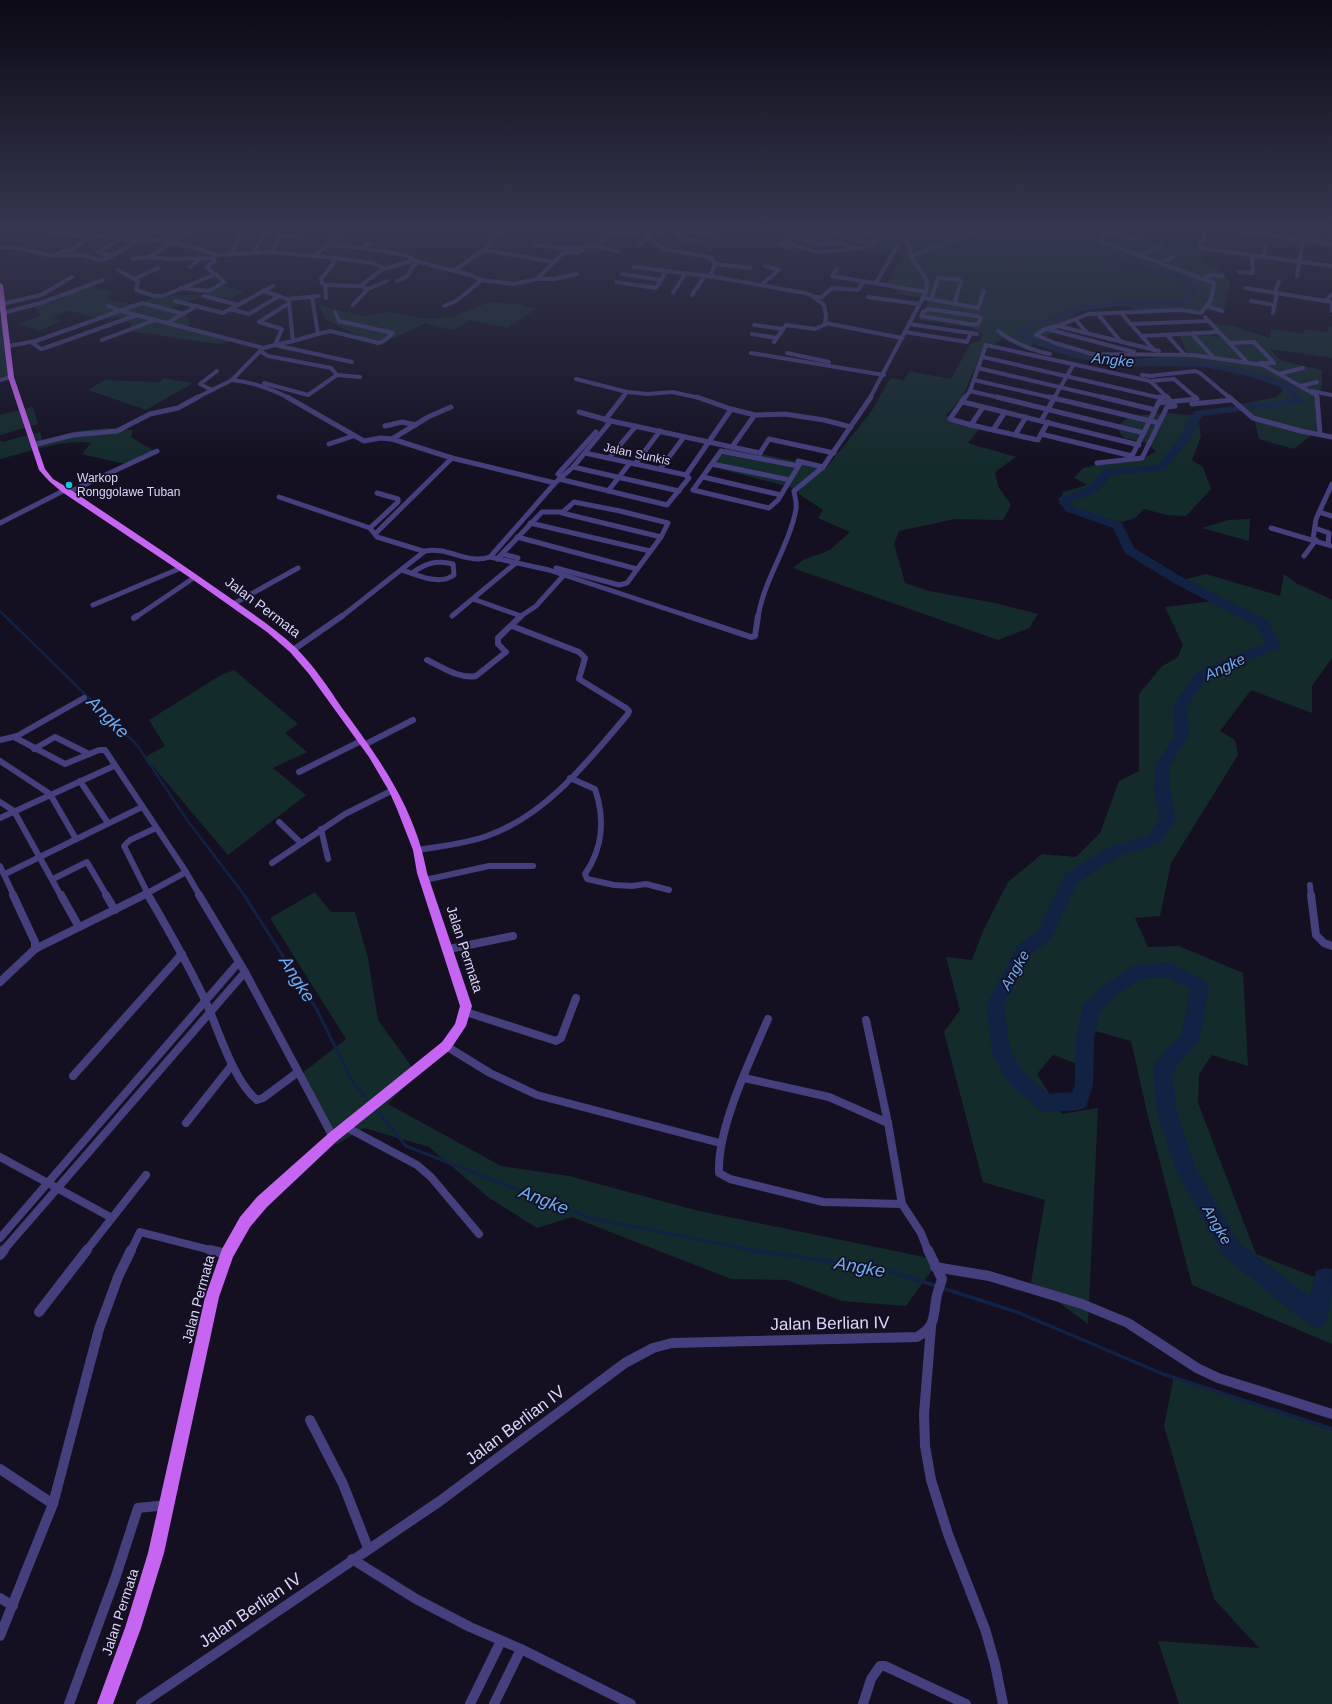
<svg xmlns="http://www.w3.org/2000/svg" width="1332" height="1704" font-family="Arial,sans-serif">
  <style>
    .green { fill: #142b2c }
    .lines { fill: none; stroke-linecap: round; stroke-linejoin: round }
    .stream-far3 { stroke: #122244; stroke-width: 2 }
    .stream-far2 { stroke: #122244; stroke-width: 2.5 }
    .stream-far1 { stroke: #122244; stroke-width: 3 }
    .stream { stroke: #122244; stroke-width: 3.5 }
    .river { fill: #122244; fill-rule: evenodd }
    .minor-far4 { stroke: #453f7d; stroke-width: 4 }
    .minor-far3 { stroke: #453f7d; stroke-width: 5 }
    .minor-far2 { stroke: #453f7d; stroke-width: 6 }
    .minor-far1 { stroke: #453f7d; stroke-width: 8 }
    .minor { stroke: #453f7d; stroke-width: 10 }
    .primary { fill: #c665f2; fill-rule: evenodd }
    .poi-dot { fill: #14c5e8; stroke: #141022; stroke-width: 1.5 }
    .labels { text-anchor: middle; stroke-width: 3.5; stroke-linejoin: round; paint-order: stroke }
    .far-street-label { font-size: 12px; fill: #dcd5fb; stroke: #141022 }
    .far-poi-label { font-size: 12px; fill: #dcd5fb; stroke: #141022; text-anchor: start }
    .street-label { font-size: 14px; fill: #dcd5fb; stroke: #141022 }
    .water-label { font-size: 15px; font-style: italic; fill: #6cabf2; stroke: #141022 }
    .near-street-label { font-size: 17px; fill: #dcd5fb; stroke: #141022 }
    .near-water-label { font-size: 18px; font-style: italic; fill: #6cabf2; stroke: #141022 }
  </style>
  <rect width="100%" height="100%" fill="#141022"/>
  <!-- green -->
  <g class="green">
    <path d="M885,227H1063L1069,229L1070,227H1112C1133,246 1168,244 1195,247L1205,264L1221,270L1230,282L1224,311L1184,310L1138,312L1120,301L1086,306L1072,317L1068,323L1029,347L1003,338L992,346L983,349L963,396L946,416L983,425L968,443L1016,457L995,472L998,486L1011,505L1003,520L955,519L899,531L894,544L905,583L929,591L990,602L1038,614L1029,628L998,640L793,568L803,560L830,550L850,532L818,518L823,510L799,494L797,489L709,466L726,446L826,468L871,412L890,378L904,380L909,371L951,379L970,344L980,341L982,334L973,328L919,320L930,299L895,294L899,286L887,283L911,241L895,240L887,249L868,248L885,234Z"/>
    <path d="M222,286L244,291L230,299C209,292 186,301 166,310L189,318V330L229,338L228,342L219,344L129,331L132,323L119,318L90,317L69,310L53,317L61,321L39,331L20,324L40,315L35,307L63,299L74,291L91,287L113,292L107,299L135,305L156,297L165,298L175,295H206Z"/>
    <path d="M489,302L518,304L536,309L508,328L469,320L453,330L425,323L377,346L327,320L318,304L336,310L367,316L390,312L425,319L452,317Z"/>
    <path d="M0,323H2L10,376L0,379Z"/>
    <path d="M1212,323L1235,326L1244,330L1270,338L1271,329L1303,334L1305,329L1327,332L1330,326L1332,327V358L1270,349L1280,360L1322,370V384L1316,407L1318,429L1294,449L1259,439L1254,418L1236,405L1276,397L1283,391L1279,385L1235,370L1184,364L1131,367L1094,360L1098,355L1136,359L1188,355L1179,334L1217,336Z"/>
    <path d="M162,378L193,383L146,410L88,390L105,380L160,382Z"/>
    <path d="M33,407L38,424L0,435V415Z"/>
    <path d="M1168,413L1198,416L1201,436L1192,460L1203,467L1211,489L1186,516L1167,515L1144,509L1135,518L1122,522L1075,513L1059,504L1063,492L1087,485L1074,478L1083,468L1113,461H1135L1156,452L1148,443L1124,438L1116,427L1130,416Z"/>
    <path d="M105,428L133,430L131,437L155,451L129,465L82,454L91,443C67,438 25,453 0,459V440L2,442L40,432L42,440L78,431Z"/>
    <path d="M1250,519L1249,541L1202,528L1228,520Z"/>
    <path d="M1206,574L1280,596L1284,574L1296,583L1332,600V658L1312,686V713L1251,690L1220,731L1235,740L1238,755L1171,863L1160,916L1135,918L1148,947L1179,946L1243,973L1248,1066L1212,1055L1199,1074L1198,1103L1256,1254L1332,1284V1344L1192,1285L1147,1112L1131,1041L1092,1030L1086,1067L1053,1055L1037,1074L1062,1114L1098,1108L1088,1324L1031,1282L1045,1200L983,1182L944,1032L960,1010L946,957L972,960L983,931L1008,882L1042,854L1076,857L1100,833L1119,781L1139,771V694L1162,666L1177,658L1183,645L1165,607L1214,601L1179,581Z"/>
    <path d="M234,670L298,724L285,733L307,752L273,768L306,795L228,855L145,757L165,746L149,720L221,675Z"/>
    <path d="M315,892L331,912H355L368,958L378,1020L417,1074L388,1104L501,1166L569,1176L695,1210L939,1260L906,1306L842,1301L787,1280L731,1279L572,1217L537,1228L488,1197L429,1147L364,1128L336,1145L300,1075L346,1039L270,918Z"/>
    <path d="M1174,1376L1332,1427V1704H1179L1158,1641L1259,1648L1214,1599L1164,1426Z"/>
  </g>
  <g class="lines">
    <!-- stream-far3 -->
    <path class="stream-far3" d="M0,611L6,617"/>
    <!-- stream-far2 -->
    <path class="stream-far2" d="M5,616L137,745L187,820L245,896"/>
    <!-- stream-far1 -->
    <g class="stream-far1">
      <path d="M244,895L316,1008L352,1081L370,1102"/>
      <path d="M375,1108L406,1146L590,1218L757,1251"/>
    </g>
    <!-- stream -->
    <g class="stream">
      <path d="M752,1250L878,1268L937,1286"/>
      <path d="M942,1288L1017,1312L1163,1374L1332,1429"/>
    </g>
    <!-- river -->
    <path class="river" d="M1015,227C1031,225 1048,239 1063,245C1069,248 1076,250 1083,251C1106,257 1186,272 1199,287L1188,305L1155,307L1122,306L1088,310L1073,314L1061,321L1041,325L1027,331L1031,337L1080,353L1123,359L1204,361L1247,370L1294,385L1304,401L1299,404L1202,416L1190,439L1165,470L1111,475C1101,492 1089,496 1071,501L1074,507L1122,523L1134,548L1180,576L1268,621L1281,646L1279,649L1240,663L1207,678L1187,706L1189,735L1169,766L1170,790L1176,818L1161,843L1119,856L1077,883L1051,939L1029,956L1004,1006L1011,1053L1025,1073L1049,1094L1072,1092L1075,1085L1076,1039L1082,1010L1085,1004L1104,985L1132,967L1138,965L1170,962L1206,982L1209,987L1200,1037L1197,1043L1172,1072L1177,1112L1195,1166L1238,1242L1310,1297L1316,1271L1324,1268L1332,1269C1332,1288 1332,1307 1325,1325L1317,1328L1309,1325L1224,1256L1176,1170L1157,1112L1153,1069L1155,1063L1182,1033L1190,990L1168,977L1141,979L1116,995L1099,1014L1094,1039L1093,1085L1086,1107L1079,1110L1046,1112L1039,1109L1011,1085L993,1056L986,1006L1017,946L1039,929L1065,874L1107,848L1149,835L1160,818L1154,790L1155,766L1175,735L1173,706L1175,703L1197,672L1230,657L1266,644L1258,627L1172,582L1125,553L1113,528L1065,511L1058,499L1060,497C1082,491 1090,489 1103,470L1158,465L1180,438L1186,425L1195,411L1292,399L1286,389L1245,375L1204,367L1123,365L1079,359L1024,341L1017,330L1019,328L1035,321L1055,317L1067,310L1087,304L1122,300H1182L1190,288C1141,265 1085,262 1036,239C1030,235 1020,232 1015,227Z"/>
    <!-- minor-far4 -->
    <g class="minor-far4">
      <path d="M35,227L37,229L70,235L103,236L136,242"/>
      <path d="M142,227L98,252L112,256L163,227"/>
      <path d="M350,227L314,256L335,258L333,264L321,279L322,283L325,285L360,286L368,289L353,305"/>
      <path d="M571,227L628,233L675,230L679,232L680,237L703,243"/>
      <path d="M638,227L653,242L665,249L712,258L715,264L711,274L715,277L805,293L811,295L824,305L826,316L825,323L902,338"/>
      <path d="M837,227L880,238"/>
      <path d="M865,227L882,231"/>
      <path d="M1058,227L1074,232"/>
      <path d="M1207,227L1199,248L1332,266"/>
      <path d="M1212,227L1332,244"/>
      <path d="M324,230L344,232"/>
      <path d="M539,230L541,227"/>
      <path d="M1166,230L1167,227"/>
      <path d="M679,232L698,233L713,236"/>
      <path d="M827,232L872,244"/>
      <path d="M103,236L120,227"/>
      <path d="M281,236H297"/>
      <path d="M818,237L855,248"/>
      <path d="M1283,237L1287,227"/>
      <path d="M144,238L189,246L216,255L272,252L314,256"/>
      <path d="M239,238H252"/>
      <path d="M1138,240L1103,230L1100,241L1214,283L1211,300L1201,313L1180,310L1088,314L1058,326L1045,329L1036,335L1055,343L1092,354L1193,355L1263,365L1316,395L1317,398"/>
      <path d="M784,242L777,244L789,248"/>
      <path d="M837,242L822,245L796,237L784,242L817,252L864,248L877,240L883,227"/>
      <path d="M640,244L648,238"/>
      <path d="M327,245L362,248L405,255L419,262L470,275L482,280L514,284L537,279L564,252L578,253L586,246L599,247L609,230"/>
      <path d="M536,245L558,248H584"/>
      <path d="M599,247L618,251"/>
      <path d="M0,248L12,247L53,256L82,255L101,260L112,256"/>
      <path d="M362,248L368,244H372"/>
      <path d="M485,250L553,262"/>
      <path d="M254,252L268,227"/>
      <path d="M272,252L284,229L290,227"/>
      <path d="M231,255L245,227"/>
      <path d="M1139,255L1161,246"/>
      <path d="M53,256L63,251L71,250L90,237"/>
      <path d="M911,256L978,231L1022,227"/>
      <path d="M150,257L173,241L189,234L161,228"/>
      <path d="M1264,257L1266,246"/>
      <path d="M335,258L372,263L385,268"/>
      <path d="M132,259L150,257L167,259L213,258L214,256"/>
      <path d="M1160,263L1173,257"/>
      <path d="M715,264L750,268"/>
      <path d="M190,267L201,258"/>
      <path d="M634,267L715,277"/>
      <path d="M837,269L832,276L926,292"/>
      <path d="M118,270L138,281L136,290L154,296H163L216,274"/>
      <path d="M454,271L490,245L492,237L502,227"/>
      <path d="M1239,272L1253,273L1252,256"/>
      <path d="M622,274L661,280"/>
      <path d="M1297,276L1303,240"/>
      <path d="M134,279L158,268"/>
      <path d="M537,279H554L577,274"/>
      <path d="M1203,279L1210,275L1223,276"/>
      <path d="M397,281L408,276L412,267L419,262"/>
      <path d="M616,282L656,288L666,272"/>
      <path d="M876,283L897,246"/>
      <path d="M325,285L326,298"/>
      <path d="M761,285L779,270L765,266"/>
      <path d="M360,286L383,269L415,260"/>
      <path d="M180,288L208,291L225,282L206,267L215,261L213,258"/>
      <path d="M1245,288L1332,302"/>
      <path d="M368,289L387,281"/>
      <path d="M673,293L685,274"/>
      <path d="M1276,293V288L1279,282"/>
      <path d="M692,295L704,277"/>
      <path d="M204,296L238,305"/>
      <path d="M814,297H822L832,288L858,290L864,281"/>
      <path d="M868,297L919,304"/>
      <path d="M932,297L938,278L960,280L961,282L954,304"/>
      <path d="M923,298L978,308L984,291"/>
      <path d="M287,299L319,296"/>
      <path d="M175,301L223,313L273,286"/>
      <path d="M1251,301L1275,305"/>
      <path d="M1326,301L1332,294"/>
      <path d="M1332,302V311"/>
      <path d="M289,303L293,341L275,345L352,362"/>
      <path d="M2,304L41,295L72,277"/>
      <path d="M108,306L121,311L263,348L275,345L282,329L259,322L289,303V300L279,296"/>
      <path d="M444,306L456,301L482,280"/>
      <path d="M1207,306L1222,311"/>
      <path d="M230,309L249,314L279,296L263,291"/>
      <path d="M928,309L977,316L981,318L978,324L975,325L921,316L923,312Z"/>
      <path d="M3,313L41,303L103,280"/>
      <path d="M1121,313L1154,350"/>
      <path d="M1273,313L1277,293"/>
      <path d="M1098,314L1121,342"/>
      <path d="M1205,317L1247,362"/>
      <path d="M1075,319L1087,333"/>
      <path d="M167,323L197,306"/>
      <path d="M909,324L977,334"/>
      <path d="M1131,324L1208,321"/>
      <path d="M754,325L783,329"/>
      <path d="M1058,326L1159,351"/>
      <path d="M1047,329L1134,352"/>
      <path d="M998,331C1014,344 1030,350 1050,354"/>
      <path d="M905,332L967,342L971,333"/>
      <path d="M318,334L330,331L379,343L384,341L393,333L339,321L335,312"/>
      <path d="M752,334L777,338"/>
      <path d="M1192,334L1214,358"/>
      <path d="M1167,335L1185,355"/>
      <path d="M1142,336L1219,332"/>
      <path d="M102,340L155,320"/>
      <path d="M293,341L318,334L312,297"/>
      <path d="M31,342L41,349L45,348L137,315"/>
      <path d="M774,342L786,325L815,329L826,324"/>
      <path d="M1229,343L1254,342L1274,363H1260"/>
      <path d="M8,346L36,341L142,303L184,314"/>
      <path d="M260,351L268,356L331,368L337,375L308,395L264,383"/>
      <path d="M751,353L884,375"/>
      <path d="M787,353L829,362"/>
      <path d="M983,357L1161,398"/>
      <path d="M978,368L1106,398"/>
      <path d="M1279,374L1303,368"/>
      <path d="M337,375L360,377"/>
      <path d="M1142,375L1150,376L1195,371L1200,373L1230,398"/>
      <path d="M576,379L627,392L648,394L672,392L700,398"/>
      <path d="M0,380L11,377"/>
      <path d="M232,380C253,382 271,389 289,398"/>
      <path d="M974,380L1053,398"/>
      <path d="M1150,381L1168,398"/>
      <path d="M1301,386L1317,382"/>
      <path d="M212,390L200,384L217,371"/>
      <path d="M970,391L1001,398"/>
      <path d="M1311,391L1332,395"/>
      <path d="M196,398L232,380L263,348"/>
      <path d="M622,398L627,392"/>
      <path d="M870,398L926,292L927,281L911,256L909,245L895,227"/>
      <path d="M965,398L970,391L986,345L1150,381L1174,379L1196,398"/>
      <path d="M1054,398L1074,364"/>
      <path d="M1161,398L1167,397"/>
    </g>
    <!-- minor-far3 -->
    <g class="minor-far3">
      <path d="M287,397L364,441L380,438L392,439L452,458L555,483"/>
      <path d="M697,397L731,409L755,415L785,414L824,420L851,427"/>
      <path d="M965,397L950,419L971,425L983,407"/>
      <path d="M997,397L1144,433"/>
      <path d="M1049,397L1159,423"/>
      <path d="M1102,397L1155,410"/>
      <path d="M1159,397L1161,398"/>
      <path d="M1167,397L1169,399"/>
      <path d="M1229,397L1253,418L1301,431L1332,437"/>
      <path d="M1317,397L1320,434"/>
      <path d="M963,402L1139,445"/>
      <path d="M1158,403L1197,399L1195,397"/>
      <path d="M1192,404L1231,400"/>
      <path d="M579,412L611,421L760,453"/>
      <path d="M605,420L623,397"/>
      <path d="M1041,421L1055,397"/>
      <path d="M1048,422L1041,434L1132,456L1161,398L1164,397"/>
      <path d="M971,425L993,430L1005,412"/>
      <path d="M385,426L402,422L416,425"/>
      <path d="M993,430L1038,440L1041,434"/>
      <path d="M1015,435L1026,417"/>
      <path d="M392,439L428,417L451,407"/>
      <path d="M329,444L353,436"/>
      <path d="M33,445L73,435L117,431L150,414L178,408L198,397"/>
      <path d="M732,447L754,416"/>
      <path d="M585,453L686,475"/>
      <path d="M760,453L769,439L834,453"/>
      <path d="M609,458L636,426"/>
      <path d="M798,461L823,467"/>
      <path d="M1097,463L1142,458L1167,407L1175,406"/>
      <path d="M635,464L660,431"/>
      <path d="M712,464L790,480"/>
      <path d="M798,466L721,451L693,490L769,508L778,500L801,462"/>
      <path d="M573,467L679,491"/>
      <path d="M660,469L684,437"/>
      <path d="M560,475L558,474L596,432"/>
      <path d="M686,475L730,411"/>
      <path d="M703,477L781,495"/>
      <path d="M559,479L667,505L689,478L686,475"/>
      <path d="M608,491L630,463"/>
      <path d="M69,492L157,451"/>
      <path d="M279,497L370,528L377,537L423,551"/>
      <path d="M1319,512L1332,516"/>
      <path d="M562,513L661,537"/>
      <path d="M0,523L65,490"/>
      <path d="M530,523L650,551"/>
      <path d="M370,528L398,502V499L377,493"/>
      <path d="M1271,528L1332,546"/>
      <path d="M1315,528L1329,533L1328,544"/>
      <path d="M375,534L452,458"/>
      <path d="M517,537L637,569"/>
      <path d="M1313,539L1316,519L1332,484"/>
      <path d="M503,554L518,558"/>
      <path d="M1304,556L1316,540"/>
      <path d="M490,557L549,570L691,617"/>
      <path d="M497,559L542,512H563L574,502L620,511L668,523L661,537L627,583L619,585L556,568"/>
      <path d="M402,570C418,575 439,586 454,575L453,564C436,560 426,563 412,573"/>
      <path d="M473,599L521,616L536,606L564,575"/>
      <path d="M233,604L298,568"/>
      <path d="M93,605L181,568"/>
      <path d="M452,616L517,562"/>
      <path d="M136,617L195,577"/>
      <path d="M341,617L425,551C447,546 468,565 490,557L555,483L573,467L611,421"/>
      <path d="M758,617C764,579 789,547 796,509C797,504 795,497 794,491L823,467L871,397"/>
    </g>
    <!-- minor-far2 -->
    <g class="minor-far2">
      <path d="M688,616L751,637L755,636L758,616"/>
      <path d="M134,618L137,616"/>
      <path d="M293,650L342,616"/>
      <path d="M427,660C442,667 459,679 476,676L506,652L498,644V638L521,616"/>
      <path d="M14,737L65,764L99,750H105L186,872L200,896"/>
      <path d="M0,740L17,736L84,698"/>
      <path d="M364,745L413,720"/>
      <path d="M34,749L55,737L89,754"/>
      <path d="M0,761L50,794L76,839"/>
      <path d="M299,772L361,741"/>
      <path d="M570,778L595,789C605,818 603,848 585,874L587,879L614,885L632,886L646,884L669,890"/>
      <path d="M80,781L108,823"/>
      <path d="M0,802L14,811L61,896"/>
      <path d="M0,818L114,766"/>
      <path d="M279,822L301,843"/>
      <path d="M321,829L328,859"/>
      <path d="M418,850C441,846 465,844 487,836C547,815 588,761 628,714L629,711L626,708L579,679L585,658L579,652L512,626"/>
      <path d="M272,863L345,814L393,790"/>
      <path d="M0,866L14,896"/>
      <path d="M5,874L142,807"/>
      <path d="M53,879L87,862L107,896"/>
      <path d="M425,880L489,866H533"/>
      <path d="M1310,885L1311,896"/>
      <path d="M142,896L186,872"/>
      <path d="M149,896L124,846L130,840L156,828"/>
    </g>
    <!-- minor-far1 -->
    <g class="minor-far1">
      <path d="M13,895L35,942V949"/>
      <path d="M61,895L79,927"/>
      <path d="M106,895L115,910"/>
      <path d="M148,895C168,929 188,964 205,1000C218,1028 233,1081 257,1100L263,1098L298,1072"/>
      <path d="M199,895L245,972L333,1137"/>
      <path d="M1311,895L1316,935L1324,943L1332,946"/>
      <path d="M449,949L513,936"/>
      <path d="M0,982L35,949L144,895"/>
      <path d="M466,1012L556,1041L561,1038L576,998"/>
      <path d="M768,1019C750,1061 717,1128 719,1173L730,1179L823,1202L902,1204"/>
      <path d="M866,1020L888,1123L902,1204L921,1233L928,1251"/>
      <path d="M446,1046L490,1073L537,1095L720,1143"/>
      <path d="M73,1076L182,954"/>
      <path d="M744,1078L829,1097L888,1123"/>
      <path d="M186,1123L232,1065"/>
      <path d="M346,1127L417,1165L431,1177L479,1234"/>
      <path d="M0,1157L112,1218L86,1251"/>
      <path d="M112,1218L146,1175"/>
      <path d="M0,1238L239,962"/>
      <path d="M3,1251L245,972"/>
      <path d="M131,1251L140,1232L214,1251"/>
    </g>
    <!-- minor -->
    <g class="minor">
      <path d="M210,1250L227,1254"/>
      <path d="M0,1255L4,1250"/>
      <path d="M935,1267L989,1276L1082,1304L1128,1323L1197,1368L1218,1378L1332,1414"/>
      <path d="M39,1312L87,1250"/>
      <path d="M931,1327L924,1414L925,1446L931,1480L948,1534L985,1629L995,1664L1003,1704"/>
      <path d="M310,1420L343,1484L368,1548"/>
      <path d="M0,1469L53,1504"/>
      <path d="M352,1559L416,1599L470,1627L521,1649L631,1704"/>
      <path d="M0,1598L13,1606"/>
      <path d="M0,1636L53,1504L99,1329L118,1277L131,1250"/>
      <path d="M69,1704L116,1576L138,1508L167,1505"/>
      <path d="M141,1704L440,1501L625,1363L653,1348L672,1343L917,1337C935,1327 933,1319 936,1300C937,1293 940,1286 942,1279L928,1250"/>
      <path d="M470,1704L501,1641"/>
      <path d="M494,1704L521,1649"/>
      <path d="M863,1704L871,1679L880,1666H885L966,1704"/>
    </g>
    <!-- primary -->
    <path class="primary" d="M0,283L3,285L14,377L45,469L53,479L68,488C120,523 172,557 223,593C248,611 274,627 296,648C314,666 328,687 342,708C379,758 416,810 427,873L472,1006L466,1026L450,1050L337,1141L267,1207L250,1227L233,1257L219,1297L164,1553L141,1628L113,1704H97L125,1628L148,1553L205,1297L222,1249L240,1217L257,1197L329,1133L442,1042L455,1024L460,1006L417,873L413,850L397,809L389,791L369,757L309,674L290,652L267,632L192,579L62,492L49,481L39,470L8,377L0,309Z"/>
  </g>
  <!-- sky -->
  <linearGradient id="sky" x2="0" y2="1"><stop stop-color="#0b0913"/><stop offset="0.49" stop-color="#34374f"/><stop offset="1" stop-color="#34374f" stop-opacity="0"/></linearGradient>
  <rect width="1332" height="465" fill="url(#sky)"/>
  <!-- markers -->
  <circle class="poi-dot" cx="69" cy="485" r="4"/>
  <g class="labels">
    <!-- far-street labels -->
    <g class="far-street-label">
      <text transform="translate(637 454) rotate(12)" y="4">Jalan Sunkis</text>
    </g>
    <!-- far-poi labels -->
    <g class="far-poi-label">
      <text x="77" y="482">Warkop<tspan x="77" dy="14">Ronggolawe Tuban</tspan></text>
    </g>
    <!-- street labels -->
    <g class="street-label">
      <text transform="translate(263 607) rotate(37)" y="5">Jalan Permata</text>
      <text transform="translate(465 949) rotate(72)" y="5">Jalan Permata</text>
      <text transform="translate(198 1299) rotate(-75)" y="5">Jalan Permata</text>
      <text transform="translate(120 1612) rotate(-72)" y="5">Jalan Permata</text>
    </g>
    <!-- water labels -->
    <g class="water-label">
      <text transform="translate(1113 360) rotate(6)" y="5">Angke</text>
      <text transform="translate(1225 667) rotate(-25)" y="5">Angke</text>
      <text transform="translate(1015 970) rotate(-60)" y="5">Angke</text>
      <text transform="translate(1217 1225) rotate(60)" y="5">Angke</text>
    </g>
    <!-- near-street labels -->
    <g class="near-street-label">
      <text transform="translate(830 1323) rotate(-1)" y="6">Jalan Berlian IV</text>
      <text transform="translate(515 1425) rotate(-37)" y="6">Jalan Berlian IV</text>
      <text transform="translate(250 1610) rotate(-34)" y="6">Jalan Berlian IV</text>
    </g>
    <!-- near-water labels -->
    <g class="near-water-label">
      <text transform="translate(108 717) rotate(45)" y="6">Angke</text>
      <text transform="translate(297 979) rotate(58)" y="6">Angke</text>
      <text transform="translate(544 1200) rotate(21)" y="6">Angke</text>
      <text transform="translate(860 1267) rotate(10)" y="6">Angke</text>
    </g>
  </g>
</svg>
